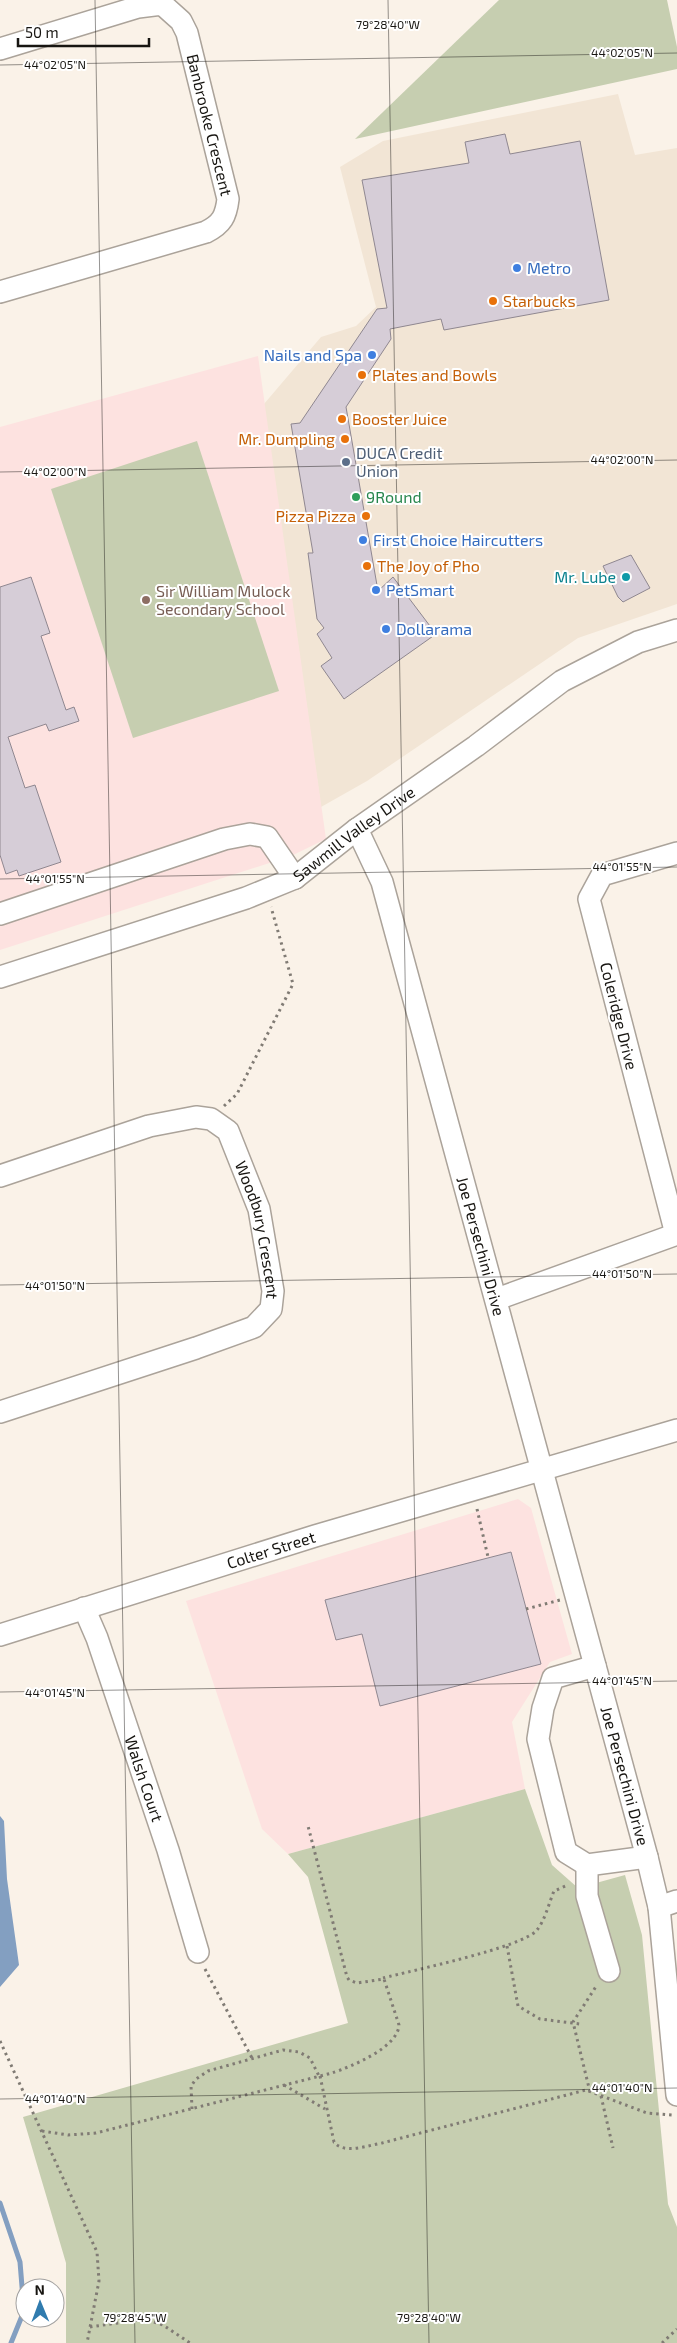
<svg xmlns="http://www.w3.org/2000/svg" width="677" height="2343" font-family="'Exo 2',sans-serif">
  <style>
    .built { fill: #f2e5d5 }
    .education { fill: #fde2e0 }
    .green { fill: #c6ceb0 }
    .water { fill: #839fc1 }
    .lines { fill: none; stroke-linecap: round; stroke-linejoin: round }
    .stream { stroke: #839fc1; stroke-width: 5 }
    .building { fill: #d6cdd7; stroke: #8f8790 }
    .minor-casing { stroke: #aba39a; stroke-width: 24 }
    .path { stroke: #807b74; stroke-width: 3; stroke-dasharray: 2.5 4; stroke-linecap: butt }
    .minor { stroke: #fff; stroke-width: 21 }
    .ticks { fill: none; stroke: #171511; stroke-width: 1; stroke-opacity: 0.45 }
    .shop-dot { fill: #3f7fe0; stroke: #fff; stroke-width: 2 }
    .food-dot { fill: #e8710a; stroke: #fff; stroke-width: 2 }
    .service-dot { fill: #5c6f8a; stroke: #fff; stroke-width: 2 }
    .leisure-dot { fill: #2e9e5b; stroke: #fff; stroke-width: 2 }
    .culture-dot { fill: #0f9aa8; stroke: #fff; stroke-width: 2 }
    .education-dot { fill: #8d6e63; stroke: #fff; stroke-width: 2 }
    .labels { text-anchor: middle; stroke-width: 4; stroke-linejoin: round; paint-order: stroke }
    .street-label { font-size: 16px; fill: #171511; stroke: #fff }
    .shop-label { font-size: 16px; fill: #366cbe; stroke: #fff; text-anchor: start }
    .food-label { font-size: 16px; fill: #c56008; stroke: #fff; text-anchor: start }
    .service-label { font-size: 16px; fill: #4e5e75; stroke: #fff; text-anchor: start }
    .leisure-label { font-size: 16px; fill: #27864d; stroke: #fff; text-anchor: start }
    .culture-label { font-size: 16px; fill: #0d838f; stroke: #fff; text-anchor: end }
    .education-label { font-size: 16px; fill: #785e54; stroke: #fff; text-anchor: start }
    .ticks-label { font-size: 12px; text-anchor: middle; fill: #171511; stroke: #fff; stroke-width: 4; stroke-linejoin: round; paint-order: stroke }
  </style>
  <rect width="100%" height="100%" fill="#faf2e8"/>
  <!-- built -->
  <path class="built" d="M618,94L635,155L677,148V604L578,638L367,781L321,807L264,404L321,337L356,326L376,307L340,167L383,141Z"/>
  <!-- education -->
  <g class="education">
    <path d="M258,356L326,839L291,856L0,950V427Z"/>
    <path d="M518,1499L531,1508L572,1654L550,1662L512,1722L525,1789L288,1854L262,1829L186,1601Z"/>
  </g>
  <!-- green -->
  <g class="green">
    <path d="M499,0H667L677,47V69L355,139Z"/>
    <path d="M197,441L279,691L133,738L51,489Z"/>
    <path d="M525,1789L552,1865L578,1888L625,1875L642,1935L668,2204L677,2227V2343H66V2263L23,2117L348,2023L308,1877L288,1854Z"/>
  </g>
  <!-- water -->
  <path class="water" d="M0,1816L4,1821L7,1879L19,1965L0,1987Z"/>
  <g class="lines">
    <!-- stream -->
    <path class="stream" d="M0,2203L20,2262L24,2311L11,2343"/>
  </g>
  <!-- building -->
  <g class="building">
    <path d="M505,134L510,154L580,141L609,300L444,330L441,319L390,329L391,339L346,407L378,591L393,577L436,634L344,699L321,666L332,658L317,634L324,628L317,619L308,553H313L291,424L300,423L377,309L387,308L362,180L469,163L465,142Z"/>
    <path d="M631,555L650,588L623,602L618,597L603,566Z"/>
    <path d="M31,577L50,633L41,636L66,710L74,707L79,721L49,731L46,724L8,737L25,788L35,785L61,862L19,876L17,870L6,874L0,855V587Z"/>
    <path d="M511,1552L541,1664L380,1706L362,1634L336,1640L325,1600Z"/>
  </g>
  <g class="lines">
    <defs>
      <g id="minor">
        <path id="s1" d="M0,49L138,7L162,4L181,21L187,33L228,199C226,216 222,224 206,232L0,292"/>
        <path id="s2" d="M357,829L382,882L647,1857L659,1907L677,2095"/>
        <path d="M0,914L224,839L250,834L267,837L295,878"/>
        <path id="s3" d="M0,977L246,898L295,878L357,829L476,746L562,681L638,642L677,630"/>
        <path id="s4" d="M0,1176L149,1126L196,1117L211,1119L228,1131L259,1209L273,1291L271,1309L254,1327L196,1348L0,1412"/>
        <path d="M676,1234L589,899L602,875L677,853"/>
        <path d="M497,1299L677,1234"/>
        <path id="s5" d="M84,1608L97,1638L168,1850L198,1952"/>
        <path id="s6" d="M0,1635L315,1536L677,1430"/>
        <path d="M595,1666L553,1678L543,1708L538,1739L566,1852L587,1865L647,1857"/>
        <path d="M587,1865V1896L609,1971"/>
        <path d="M659,1907L677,1901"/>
      </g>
    </defs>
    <!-- minor casing -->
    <use href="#minor" class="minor-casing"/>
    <!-- path -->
    <g class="path">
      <path d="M224,1106L237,1094L293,984L271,907"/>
      <path d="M477,1509L488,1557"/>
      <path d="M526,1609L560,1600"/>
      <path d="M507,1946L518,2006L540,2019L580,2024"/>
      <path d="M205,1969L252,2058"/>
      <path d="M383,1978C410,1971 524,1947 537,1930C545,1920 549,1903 554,1891L568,1885"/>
      <path d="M0,2041L97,2252L99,2281L87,2343"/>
      <path d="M320,2076L334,2142C344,2155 369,2145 382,2143L586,2090L647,2113L672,2115"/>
      <path d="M284,2085L325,2109"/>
      <path d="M590,2092L573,2022L597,1985"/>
      <path d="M601,2096L613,2148"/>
      <path d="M192,2109L191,2086L196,2079L208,2071L283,2050L299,2052L310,2058L319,2076"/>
      <path d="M42,2131L68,2135L96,2133L332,2073C350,2067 398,2048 399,2025L384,1979L357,1983L349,1980L347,1977L308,1826"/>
      <path d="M90,2327L145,2319L163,2325L190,2343"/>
      <path d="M662,2343L677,2329"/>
    </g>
    <!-- minor -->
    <use href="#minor" class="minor"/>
  </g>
  <!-- ticks -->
  <path class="ticks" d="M95,0L135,2343M388,0L429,2343M0,65L677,53M0,472L677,460M0,879L677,867M0,1285L677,1274M0,1692L677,1681M0,2099L677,2088"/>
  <!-- markers -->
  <g class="shop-dot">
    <circle cx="517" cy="268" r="5"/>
    <circle cx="372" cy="355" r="5"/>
    <circle cx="363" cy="540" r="5"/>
    <circle cx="376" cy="590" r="5"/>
    <circle cx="386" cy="629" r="5"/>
  </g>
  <g class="food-dot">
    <circle cx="493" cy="301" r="5"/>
    <circle cx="362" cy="375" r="5"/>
    <circle cx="342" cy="419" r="5"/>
    <circle cx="345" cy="439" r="5"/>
    <circle cx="366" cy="516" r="5"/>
    <circle cx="367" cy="566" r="5"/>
  </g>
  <circle class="service-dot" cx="346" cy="462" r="5"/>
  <circle class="leisure-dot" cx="356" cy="497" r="5"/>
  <circle class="culture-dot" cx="626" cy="577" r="5"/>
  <circle class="education-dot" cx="146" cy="600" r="5"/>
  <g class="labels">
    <!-- street labels -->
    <g class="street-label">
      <text dy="6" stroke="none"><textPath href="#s1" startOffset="302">Banbrooke Crescent</textPath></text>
      <text dy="6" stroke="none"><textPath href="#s3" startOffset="385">Sawmill Valley Drive</textPath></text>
      <text transform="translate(619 1016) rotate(76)" y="6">Coleridge Drive</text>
      <text dy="6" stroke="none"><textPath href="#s4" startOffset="345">Woodbury Crescent</textPath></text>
      <text dy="6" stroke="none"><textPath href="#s2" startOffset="436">Joe Persechini Drive</textPath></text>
      <text dy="6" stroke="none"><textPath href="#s6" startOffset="284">Colter Street</textPath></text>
      <text dy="6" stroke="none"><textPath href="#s2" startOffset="985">Joe Persechini Drive</textPath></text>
      <text dy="6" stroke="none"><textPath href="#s5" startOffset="181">Walsh Court</textPath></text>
    </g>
    <!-- shop labels -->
    <g class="shop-label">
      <text x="527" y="274">Metro</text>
      <text x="362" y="361" text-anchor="end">Nails and Spa</text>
      <text x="373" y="546">First Choice Haircutters</text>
      <text x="386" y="596">PetSmart</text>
      <text x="396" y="635">Dollarama</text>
    </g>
    <!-- food labels -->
    <g class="food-label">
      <text x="503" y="307">Starbucks</text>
      <text x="372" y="381">Plates and Bowls</text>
      <text x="352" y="425">Booster Juice</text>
      <text x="335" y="445" text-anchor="end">Mr. Dumpling</text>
      <text x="356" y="522" text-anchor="end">Pizza Pizza</text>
      <text x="377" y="572">The Joy of Pho</text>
    </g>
    <!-- service labels -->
    <g class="service-label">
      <text x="356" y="459">DUCA Credit<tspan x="356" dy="18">Union</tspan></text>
    </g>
    <!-- leisure labels -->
    <g class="leisure-label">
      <text x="366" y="503">9Round</text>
    </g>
    <!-- culture labels -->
    <g class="culture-label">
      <text x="616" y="583">Mr. Lube</text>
    </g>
    <!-- education labels -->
    <g class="education-label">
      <text x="156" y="597">Sir William Mulock<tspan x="156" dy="18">Secondary School</tspan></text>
    </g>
  </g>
  <g class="ticks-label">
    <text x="388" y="29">79°28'40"W</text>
    <text x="622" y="57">44°02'05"N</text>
    <text x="55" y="69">44°02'05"N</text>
    <text x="622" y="464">44°02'00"N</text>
    <text x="55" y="476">44°02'00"N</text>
    <text x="622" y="871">44°01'55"N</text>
    <text x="55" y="883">44°01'55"N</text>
    <text x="622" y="1278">44°01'50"N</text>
    <text x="55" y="1290">44°01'50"N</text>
    <text x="622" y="1685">44°01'45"N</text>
    <text x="55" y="1697">44°01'45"N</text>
    <text x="622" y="2092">44°01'40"N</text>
    <text x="55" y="2103">44°01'40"N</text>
    <text x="135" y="2322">79°28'45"W</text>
    <text x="429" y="2322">79°28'40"W</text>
  </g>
  <!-- north arrow -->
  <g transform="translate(40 2303) rotate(359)"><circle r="24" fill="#ffffff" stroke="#a2a1a0"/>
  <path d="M0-4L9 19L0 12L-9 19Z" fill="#307bae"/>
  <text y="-8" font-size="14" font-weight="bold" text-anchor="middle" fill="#171511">N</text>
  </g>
  <!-- scale -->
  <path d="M18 38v8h131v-8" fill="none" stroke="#171511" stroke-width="2.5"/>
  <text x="25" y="38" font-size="15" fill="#171511" stroke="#ffffff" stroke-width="4" paint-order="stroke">50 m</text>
</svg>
